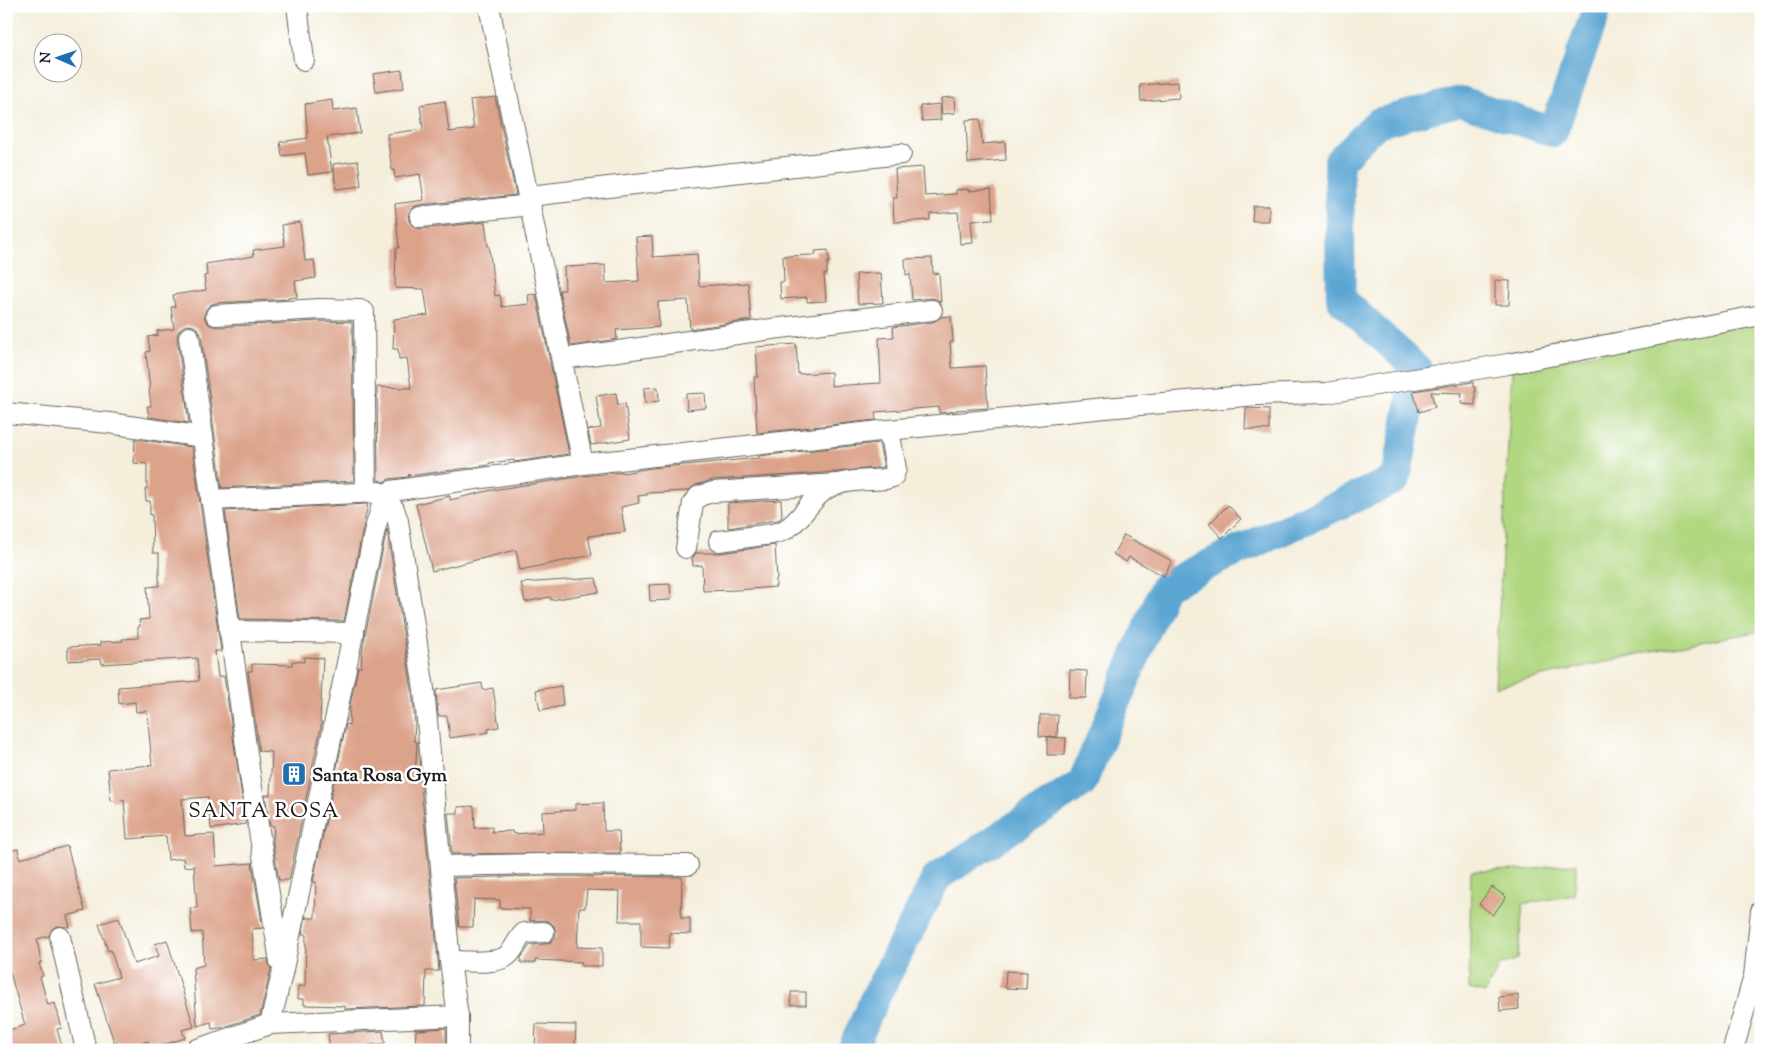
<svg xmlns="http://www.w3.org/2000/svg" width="1767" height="1056" font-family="'Sorts Mill Goudy',serif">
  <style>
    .green { fill: #b1d781; stroke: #667a4e }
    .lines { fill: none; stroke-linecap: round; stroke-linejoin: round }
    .river { stroke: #5ba6d3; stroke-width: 30 }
    .building { fill: #dca38b }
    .minor-casing { stroke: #68665f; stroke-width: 22 }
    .minor { stroke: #fff; stroke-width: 20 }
    .labels { text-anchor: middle; stroke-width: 5; stroke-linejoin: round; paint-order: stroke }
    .poi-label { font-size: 19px; font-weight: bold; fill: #1c1c1c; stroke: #fff; text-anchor: start }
    .quarter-label { font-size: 21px; letter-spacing: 1px; fill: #1c1c1c; stroke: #fff }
  </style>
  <rect width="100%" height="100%" fill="#fff"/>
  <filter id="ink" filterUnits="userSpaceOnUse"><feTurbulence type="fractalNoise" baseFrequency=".02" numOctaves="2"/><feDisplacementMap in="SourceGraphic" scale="10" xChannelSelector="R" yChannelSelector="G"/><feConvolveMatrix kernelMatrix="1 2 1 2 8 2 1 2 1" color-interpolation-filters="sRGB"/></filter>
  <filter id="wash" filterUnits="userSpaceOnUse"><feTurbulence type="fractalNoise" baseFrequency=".0096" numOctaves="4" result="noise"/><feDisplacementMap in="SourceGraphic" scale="20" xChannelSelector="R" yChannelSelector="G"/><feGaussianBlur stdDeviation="1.12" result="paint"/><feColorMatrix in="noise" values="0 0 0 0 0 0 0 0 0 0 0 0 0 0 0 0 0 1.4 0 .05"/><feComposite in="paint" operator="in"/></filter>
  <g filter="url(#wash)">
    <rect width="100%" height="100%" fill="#f4eedb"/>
    <!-- green -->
    <g class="green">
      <path d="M1761,320V631L1652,651L1495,687L1512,370Z"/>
      <path d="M1577,863L1574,895L1523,904L1518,959L1499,966L1485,993L1469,989L1471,871L1526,870Z"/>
    </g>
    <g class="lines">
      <!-- river -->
      <path class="river" d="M852,1050L874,1000L937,877L1082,783L1165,586L1220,559L1396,479L1417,369L1341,299L1339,161L1377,123L1461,101L1553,132L1598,6"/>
    </g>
    <g id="blocks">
      <!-- building -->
      <g class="building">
        <path d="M402,70L404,88L376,92L373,74Z"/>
        <path d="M1178,82L1179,98L1141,101L1140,85Z"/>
        <path d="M495,97L516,195L419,205L413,207L409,212L408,219L411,224L415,228L421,229L485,222L488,246H489L495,296L500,295L502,307L529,304L528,295L536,294L569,454L514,462V460L489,463V465L409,476V474L408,477L389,479L384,482L378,480L377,387L411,388L407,358L399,359L398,349H393L394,319L428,315L424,289L395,288L396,248H399L395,204L424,200L420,174L395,178L394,170H392L387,134L423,129L420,105L445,101L449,132L474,129L470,100Z"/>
        <path d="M954,97L955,113L942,114L941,98Z"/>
        <path d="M332,100L333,111L357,108L360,133L327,137L332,172L308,175L305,153L282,156L280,142L308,138L305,104Z"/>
        <path d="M940,104L941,120L922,121L920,106Z"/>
        <path d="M980,119L982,144L1005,142L1006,160L968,163L966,120Z"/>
        <path d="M358,161L361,186L336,189L333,164Z"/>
        <path d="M923,167L925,196L956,194V190L968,189V191L991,189L993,219L971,220L973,243L960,244L958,212L930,214V220L894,222L893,198H897L895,169Z"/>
        <path d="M1253,206H1269V221H1252Z"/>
        <path d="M300,222L305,261L314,260L316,278L295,281L297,297L288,298V299L215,303L210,305L206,309L204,316L206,321L210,325L217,327L320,321L352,322L354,481L222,488L201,335L199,330L194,326L187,325L182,327L178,332L177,338L189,423L149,417L147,406H151L149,390H150L146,352L150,351L148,337L158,335L157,331L174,329L171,307H175L173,295L206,290L204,276L207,275L206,264L254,256L253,250L285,246L282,225Z"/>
        <path d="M652,236L653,257L697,254L699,286L748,283L751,320L690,329L688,300L658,302L659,327L616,330L617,339L571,346L559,290H565L564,267L605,265L606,283L639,281L636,237Z"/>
        <path d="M828,250L829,263H827V274H824L826,301L807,302V297L781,299L780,282H784L783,256L816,255L815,251Z"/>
        <path d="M932,258L933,274L939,273L941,302L936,299L931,298L912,300L910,274L906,275L905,259Z"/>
        <path d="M881,273L883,303L858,304L856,274Z"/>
        <path d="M1495,280L1510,281L1509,305H1495Z"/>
        <path d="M951,316L953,342H950L952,368L985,366L988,408L956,410V411L939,413V407L875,412L876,420L757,433L754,377H758L756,347L796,344L798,374L831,372V386L881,383L879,338L894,337L893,327L933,322L941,317Z"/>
        <path d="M1473,382V387H1475V405L1461,404L1462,393L1431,392L1435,407L1419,412L1413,391Z"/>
        <path d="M658,387L659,401L645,403L644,388Z"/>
        <path d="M616,393L618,405L625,403L630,439L591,445L588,430L601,428L596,396Z"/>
        <path d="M705,393L706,408L687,410L686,394Z"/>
        <path d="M1246,408L1269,409V430L1245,429Z"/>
        <path d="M135,439L192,447L221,651H215L218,677L224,676L246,824L211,829L208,797L182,799L185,836L214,834L216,866L252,863L263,928L252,929L254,960L268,959L271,969L260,1015L221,1028L212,1029L211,1022L197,1026L193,968L204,965L202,932L192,933L190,908H197L194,866L184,867L183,858L168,860L166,836L127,839L124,800L111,801L108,769L152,765L147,711L136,712L135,702L119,704L118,687L199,681L197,658L102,664L101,659L68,661V647L101,645L100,642L123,641L122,639L138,638V627L140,626L139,620L149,619L147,587L159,586V553H153L152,515H150V501H146L145,489H147V464L134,463Z"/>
        <path d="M879,443L884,467L837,472L712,480L696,485L688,491L647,493V495L638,496L639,503L621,507L625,532L588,536L592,555L520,570L516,550L432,571L416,504L450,496V500L492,490L584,476L623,472V473L651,468L759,458V456Z"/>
        <path d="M781,500L782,517L778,520L728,528V503Z"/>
        <path d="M368,504L344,621L240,619L225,511Z"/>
        <path d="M1228,505L1241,519L1222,538L1209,524Z"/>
        <path d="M387,529L412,690L415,723L414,741L417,742V744L415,777H420L439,971H426L425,1006L345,1009V1006L304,1005V999H298V986H305L306,934H302L306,916V918H315L316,882H313L346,724L349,725L350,705L358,667H361L362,651Z"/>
        <path d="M1124,535L1172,561L1164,576L1129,557L1126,562L1113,554Z"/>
        <path d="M775,545L777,579H776V587L737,590L703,591L702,565L693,566L692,558L696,553H721Z"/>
        <path d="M596,578L599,592L551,600L550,597L525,602L521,583Z"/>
        <path d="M670,584L671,600L650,601L649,585Z"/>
        <path d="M304,657L323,658L320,722H322L289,880H279L273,844L274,826H270L265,795H270L272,752L259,751L248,671H252V664L292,665V661L304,662Z"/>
        <path d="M1070,670L1087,671L1086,698H1069Z"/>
        <path d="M482,683L483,690L493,688L499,727L488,729L489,732L450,738L447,716H438L436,690Z"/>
        <path d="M561,686L563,706L540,710L536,690Z"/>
        <path d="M1040,715H1058L1057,737L1039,736Z"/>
        <path d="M1047,737L1066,738L1065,755H1047Z"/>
        <path d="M603,803L604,831H619L620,853L452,854L448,813H458V807L474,806L475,828L492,827V832L512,831L513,834L543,832L542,812L575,810V804Z"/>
        <path d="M67,846L85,911L67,916L70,927L57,926L52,929L49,936L37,939L41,963H39L43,976L40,977L48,1005L55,1003L62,1028L57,1029L63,1050H6V1031L25,1025L9,969L6,970V851L18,849L20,859Z"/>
        <path d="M537,876L682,877L681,918H690V934L670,933L669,948L641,947V921H619L620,891L587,890L585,908H579L577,947L602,948V966H581L582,962L535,960V963H521V958L530,945L545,944L551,942L555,937L556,932L554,926L550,922L544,920L530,921V909L500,908V900L474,899L473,927H459L454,878Z"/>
        <path d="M1492,887L1506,897L1493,915L1479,904Z"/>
        <path d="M119,918L134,964L159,956L155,944L167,940L194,1027L182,1030L185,1038L150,1049L148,1041L120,1049L117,1041L114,1042L95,984L119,977L111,950L108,951L99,924Z"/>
        <path d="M1006,971L1027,972L1026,989L1005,988Z"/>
        <rect x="791" y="992" width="15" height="13"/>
        <path d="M1518,995L1519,1009L1500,1011L1499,997Z"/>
        <path d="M536,1024L576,1025L575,1050H535Z"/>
        <path d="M446,1028V1050H415L416,1030Z"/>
        <path d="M383,1031L385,1043L369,1045V1050H330L328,1034Z"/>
      </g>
    </g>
  </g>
  <g filter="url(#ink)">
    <use href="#blocks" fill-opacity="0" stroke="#68665f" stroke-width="1"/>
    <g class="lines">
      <defs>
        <g id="minor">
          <path d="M297,6L304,60"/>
          <path d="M489,6L583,464"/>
          <path d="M529,196L901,154"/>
          <path d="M420,217L531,205"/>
          <path d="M216,315L320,309L360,310L364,312L366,492"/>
          <path d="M189,337L250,775L280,962"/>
          <path d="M562,359L772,329L932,310"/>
          <path d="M6,413L109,423L203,437"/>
          <path d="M384,498L394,509L398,521L424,689L450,962L458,1016V1050"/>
          <path d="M211,500L379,492"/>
          <path d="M719,541L772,534C776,533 782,532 786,529C803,519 811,497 828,488C845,479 868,481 886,479L893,477L896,469L889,430"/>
          <path d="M686,548L693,503L699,496L713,492L837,484"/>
          <path d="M229,631L354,633"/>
          <path d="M441,866L537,864L688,865"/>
          <path d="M60,937L86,1050"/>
          <path d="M450,961C465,961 497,965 508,955C515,949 517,939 524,933L544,932"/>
          <path d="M270,1024L458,1016"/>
          <path d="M195,1050L270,1024L282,974L375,529L384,498L391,491L583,464L889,430L1105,408L1257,395L1326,393L1508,364L1761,315"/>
          <path d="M1733,1050L1754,976L1761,911"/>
        </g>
      </defs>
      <!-- minor casing -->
      <use href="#minor" class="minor-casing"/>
      <!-- minor -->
      <use href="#minor" class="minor"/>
    </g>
  </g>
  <!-- icons -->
  <defs>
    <symbol id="building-square" viewBox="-11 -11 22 22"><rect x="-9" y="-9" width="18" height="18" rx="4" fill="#1f6fb2" stroke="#fff"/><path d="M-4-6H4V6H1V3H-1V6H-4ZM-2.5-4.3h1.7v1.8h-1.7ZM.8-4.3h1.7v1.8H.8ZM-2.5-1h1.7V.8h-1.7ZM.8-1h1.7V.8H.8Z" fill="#fff"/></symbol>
  </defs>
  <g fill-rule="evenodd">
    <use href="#building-square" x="280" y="760" width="28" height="28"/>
  </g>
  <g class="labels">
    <!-- poi labels -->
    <g class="poi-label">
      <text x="312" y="781">Santa Rosa Gym</text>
    </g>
    <!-- quarter labels -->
    <g class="quarter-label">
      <text x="264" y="817">SANTA ROSA</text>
    </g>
  </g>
  <!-- margin -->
  <rect width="1767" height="1056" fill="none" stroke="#fff" stroke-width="25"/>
  <!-- north arrow -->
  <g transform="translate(58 58) rotate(272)"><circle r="24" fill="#ffffff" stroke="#a4a4a4"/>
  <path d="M0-4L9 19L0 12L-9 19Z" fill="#1f6fb2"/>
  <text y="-8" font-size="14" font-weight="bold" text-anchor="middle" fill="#1c1c1c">N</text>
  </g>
</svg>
